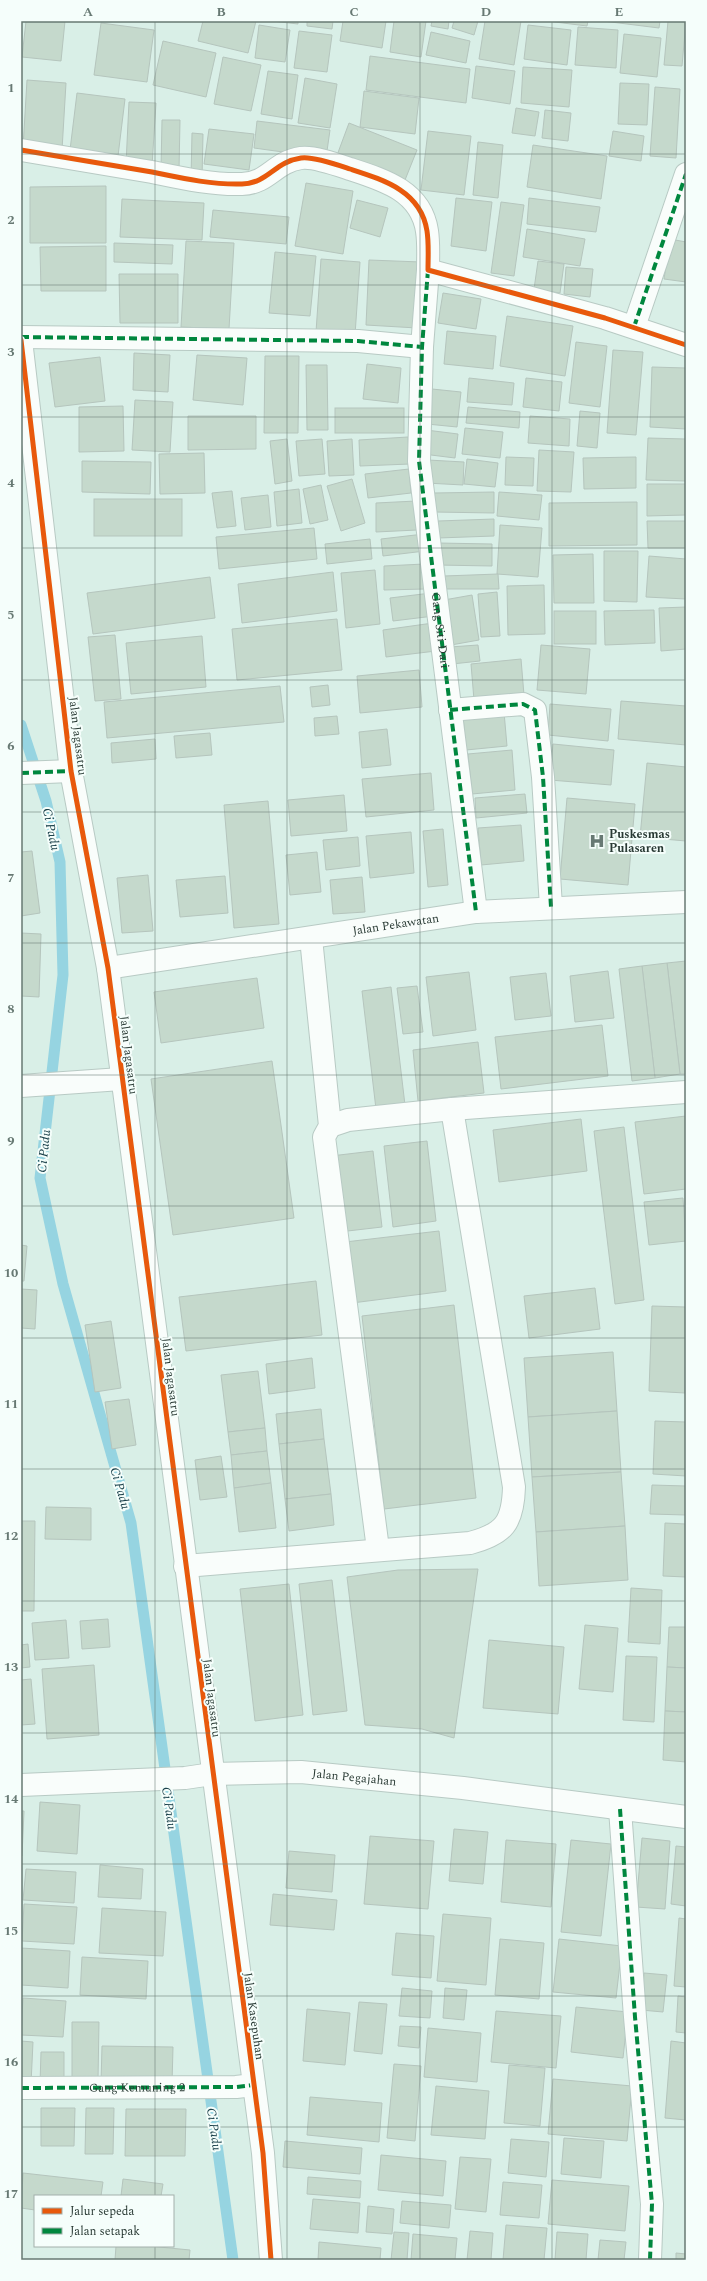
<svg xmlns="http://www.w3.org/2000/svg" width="707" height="2281" font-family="Spectral,serif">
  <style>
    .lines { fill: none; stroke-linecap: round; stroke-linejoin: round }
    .stream { stroke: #96d4e1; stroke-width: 11 }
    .building { fill: #c5d9cc; stroke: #b5c5bd }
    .street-casing { stroke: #b8cac4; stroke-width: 24 }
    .secondary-casing { stroke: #b8cac4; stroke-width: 24 }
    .street { stroke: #f9fdfb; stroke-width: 22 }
    .secondary { stroke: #f9fdfb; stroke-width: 22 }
    .quiet { stroke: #00873e; stroke-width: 4; stroke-dasharray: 8 4; stroke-linecap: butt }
    .cycleway-casing { stroke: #f5fefb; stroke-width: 8 }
    .cycleway { stroke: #e8590c; stroke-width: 5 }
    .grid { fill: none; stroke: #677973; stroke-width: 1; stroke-opacity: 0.55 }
    .labels { text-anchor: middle; stroke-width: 4; stroke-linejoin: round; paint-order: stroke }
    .street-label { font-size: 12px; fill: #293a34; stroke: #f5fefb }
    .poi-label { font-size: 12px; font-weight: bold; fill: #293a34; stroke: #f5fefb; text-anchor: start }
    .water-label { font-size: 13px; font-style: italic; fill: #1a404a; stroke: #f5fefb }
    .neatline { fill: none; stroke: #677973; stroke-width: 1.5 }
    .grid-label { font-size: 13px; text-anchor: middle; font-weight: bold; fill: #677973 }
  </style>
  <rect width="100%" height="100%" fill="#d9efe7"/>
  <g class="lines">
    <!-- stream -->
    <path class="stream" d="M21,725L46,801L60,862L63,975L40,1178L63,1284L131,1523L233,2260"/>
  </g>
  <!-- building -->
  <g class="building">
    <path d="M26,21H65L61,61L22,57Z"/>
    <path d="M203,21H256L248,53L198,41Z"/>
    <path d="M272,21H298V24Z"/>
    <path d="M307,21H333L332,29L307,26Z"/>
    <path d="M343,21H386L382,48L340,41Z"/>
    <path d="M394,21H426L421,57L390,52Z"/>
    <path d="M432,21H449L448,29L431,26Z"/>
    <path d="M454,21H478L474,35L452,28Z"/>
    <path d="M485,21H521L514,65L479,59Z"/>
    <path d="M547,21H588L587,26Z"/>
    <path d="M603,21H660L659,28Z"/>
    <path d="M668,21H686L682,66L664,65Z"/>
    <path d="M101,23L154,30L147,82L94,75Z"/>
    <path d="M259,25L290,30L285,62L255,58Z"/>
    <path d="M528,25L571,30L567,65L524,59Z"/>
    <path d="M578,27L618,30L616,68L575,65Z"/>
    <path d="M299,31L332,35L327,72L294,68Z"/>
    <path d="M431,32L470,41L466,63L426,55Z"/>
    <path d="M624,34L661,38L657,77L620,73Z"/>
    <path d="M163,41L216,53L206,97L153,85Z"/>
    <path d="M370,56L470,69L466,103L366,90Z"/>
    <path d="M223,57L261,65L251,111L214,104Z"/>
    <path d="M476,66L515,71L510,104L472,98Z"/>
    <path d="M523,67L572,70L569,107L521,103Z"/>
    <path d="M268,71L298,75L292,119L261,114Z"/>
    <path d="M305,78L337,84L330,128L298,123Z"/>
    <path d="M27,80L66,83L62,150L23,148Z"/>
    <path d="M620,83L649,84L647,125L618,124Z"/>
    <path d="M655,87L680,89L676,158L650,156Z"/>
    <path d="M364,91L419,98L415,134L360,127Z"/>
    <path d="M77,93L125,99L118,156L70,150Z"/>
    <path d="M129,102L156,103L152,166L126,164Z"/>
    <path d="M516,108L539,112L535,136L512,133Z"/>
    <path d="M545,110L571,113L568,141L542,138Z"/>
    <path d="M162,120H180L179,170L161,169Z"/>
    <path d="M257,121L330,130L326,158L254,148Z"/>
    <path d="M349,123L417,150L403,185L336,158Z"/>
    <path d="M209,129L254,134L249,170L204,164Z"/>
    <path d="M428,131L471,136L464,195L421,190Z"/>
    <path d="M613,131L644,136L641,161L609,156Z"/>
    <path d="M192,133L203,134L202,179H191Z"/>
    <path d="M478,142L503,145L498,198L473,195Z"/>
    <path d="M533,145L607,156L601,199L527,187Z"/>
    <path d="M306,183L353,191L343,254L295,246Z"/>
    <path d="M106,186V243H30V187Z"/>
    <path d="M456,198L492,202L486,251L451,246Z"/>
    <path d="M529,198L600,207L596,232L527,224Z"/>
    <path d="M122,199L204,203L202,240L120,237Z"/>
    <path d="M357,200L388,208L380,237L350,228Z"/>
    <path d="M501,202L524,205L514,276L491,273Z"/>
    <path d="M213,210L289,217L286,244L210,237Z"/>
    <path d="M527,229L585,239L580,266L523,257Z"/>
    <path d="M670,239L686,242V282L664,279Z"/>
    <path d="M186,241L234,243L229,329L181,327Z"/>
    <path d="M114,243L173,245L172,264L114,262Z"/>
    <path d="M106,246V291H41L40,247Z"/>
    <path d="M275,252L316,256L310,316L269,313Z"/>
    <path d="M321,259L360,262L355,335L316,332Z"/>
    <path d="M369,260L421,262L417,328L366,325Z"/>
    <path d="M538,261L564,264L560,293L534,289Z"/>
    <path d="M566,267L593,269L590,297L564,294Z"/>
    <path d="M119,274H178V323H120Z"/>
    <path d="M443,293L481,299L476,329L438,323Z"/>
    <path d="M507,316L573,326L565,376L500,366Z"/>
    <path d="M447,331L496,336L493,369L444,364Z"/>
    <path d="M576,342L607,346L600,407L569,403Z"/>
    <path d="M613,350L643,352L636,435L607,433Z"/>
    <path d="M134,353L170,355L168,392L133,390Z"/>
    <path d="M197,355L247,358L243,405L193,400Z"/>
    <path d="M265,356H299L298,433H264Z"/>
    <path d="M100,357L105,401L55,407L49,363Z"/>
    <path d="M367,364L401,368L398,403L363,399Z"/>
    <path d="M306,365H327L328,430H307Z"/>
    <path d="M652,367L686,368V429L650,427Z"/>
    <path d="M469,378L514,383L512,405L467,402Z"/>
    <path d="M526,378L562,382L559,411L523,407Z"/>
    <path d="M432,389L461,392L457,427L427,424Z"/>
    <path d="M135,400L173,402L170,452L132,450Z"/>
    <path d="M123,406L124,451L79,452V407Z"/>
    <path d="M468,407L520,412L519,428L466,423Z"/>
    <rect x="335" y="408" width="69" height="25"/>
    <path d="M580,411L600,413L597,448L577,446Z"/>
    <path d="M188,416H256V449L188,450Z"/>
    <path d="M530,416L570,419L569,446L528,443Z"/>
    <path d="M465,428L503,432L500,458L462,454Z"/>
    <path d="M426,430L458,434L455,458L423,454Z"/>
    <path d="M408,437L410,464L360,466L359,440Z"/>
    <path d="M648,438L686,439V481L646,480Z"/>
    <path d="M287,439L292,481L275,484L270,441Z"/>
    <path d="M322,439L325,474L299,476L296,441Z"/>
    <path d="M352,439L354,475L329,476L327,441Z"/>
    <path d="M539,450L574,452L571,492L537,491Z"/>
    <path d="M204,453L205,493L160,494L159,454Z"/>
    <path d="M506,457L534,458L533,486L505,485Z"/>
    <path d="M636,457V488L584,489L583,458Z"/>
    <path d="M467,459L498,463L495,487L464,484Z"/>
    <path d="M428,460L464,462L463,485L426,483Z"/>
    <path d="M82,461L151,462L150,494L82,492Z"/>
    <path d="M409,469L411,493L368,498L365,474Z"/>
    <path d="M352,479L365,523L341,531L327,486Z"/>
    <path d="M647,484H686V515L647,516Z"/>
    <path d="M321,485L328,520L310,524L303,489Z"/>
    <path d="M299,489L302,523L277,526L274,492Z"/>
    <path d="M232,491L236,526L217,528L212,493Z"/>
    <path d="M494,492V513L434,512V493Z"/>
    <path d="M499,492L542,495L539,520L497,516Z"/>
    <path d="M268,495L271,527L245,530L241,498Z"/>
    <rect x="94" y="499" width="88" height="37"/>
    <path d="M416,501L417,530L376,532V503Z"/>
    <path d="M637,502V545L549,546V503Z"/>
    <path d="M494,519V536L438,538V521Z"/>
    <path d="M647,521H686V548H648Z"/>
    <path d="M500,525L542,528L538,577L497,574Z"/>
    <path d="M314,528L317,559L219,569L216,537Z"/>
    <path d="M424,534L425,551L383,556L381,539Z"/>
    <path d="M370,539L372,559L327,564L325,544Z"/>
    <path d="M438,543L492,544V566L437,565Z"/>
    <path d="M604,551H638L637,602L604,601Z"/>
    <path d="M593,554L594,603H554L553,555Z"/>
    <path d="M649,556L686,559V599L646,597Z"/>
    <path d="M424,564L425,589L384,590V566Z"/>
    <path d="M375,570L380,624L346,628L341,573Z"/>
    <path d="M333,572L337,611L242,623L238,584Z"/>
    <path d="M498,574L499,589H444V576Z"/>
    <path d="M210,577L215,618L93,634L87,593Z"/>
    <path d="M544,585L545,634L508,635L507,586Z"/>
    <path d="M497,592L500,636L481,637L478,594Z"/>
    <path d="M431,593L434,616L393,621L390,598Z"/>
    <path d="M472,595L479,640L451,645L444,600Z"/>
    <path d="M686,607V649L661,651L659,608Z"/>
    <path d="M654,610L655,643L605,645L604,611Z"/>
    <rect x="554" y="611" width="42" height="33"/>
    <path d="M337,619L342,670L237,680L232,629Z"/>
    <path d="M433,623L436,651L386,657L383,630Z"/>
    <path d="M115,635L121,699L95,701L88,637Z"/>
    <path d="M202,636L206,687L131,694L126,643Z"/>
    <path d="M478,645L480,661L452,664L450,647Z"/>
    <path d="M541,645L590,649L586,694L537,690Z"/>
    <path d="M521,659L524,695L474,700L471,664Z"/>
    <path d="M419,670L422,707L360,713L357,676Z"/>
    <path d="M328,685L330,705L312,707L310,687Z"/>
    <path d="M280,686L284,722L107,738L104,702Z"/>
    <path d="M621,701L686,706V745L618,739Z"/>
    <path d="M550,704L611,709L608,741L548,735Z"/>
    <path d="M504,712L507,746L466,750L463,716Z"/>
    <path d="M337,716L339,734L315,736L314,718Z"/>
    <path d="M387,729L391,765L362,768L359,732Z"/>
    <path d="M210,733L212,755L176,758L174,736Z"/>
    <path d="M155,739L156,759L112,763L111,743Z"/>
    <path d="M553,744L614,750L611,785L550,780Z"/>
    <path d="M512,750L515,790L472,794L468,754Z"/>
    <path d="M647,763L686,767V841L640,837Z"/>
    <path d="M431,773L434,810L366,817L362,779Z"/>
    <path d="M525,794L527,813L476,818L475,798Z"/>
    <path d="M344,795L347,831L291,836L288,800Z"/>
    <path d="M567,798L635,804L628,885L560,879Z"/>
    <path d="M268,801L279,924L234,928L224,805Z"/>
    <path d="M521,825L524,861L481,865L478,828Z"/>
    <path d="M443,829L448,885L428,887L423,831Z"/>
    <path d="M411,832L414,873L370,878L366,836Z"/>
    <path d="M358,837L360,866L326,870L323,840Z"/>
    <path d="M32,851L40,913L21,916V852Z"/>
    <path d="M317,852L321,892L290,895L286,855Z"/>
    <path d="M148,875L153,931L122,933L117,878Z"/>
    <path d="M225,876L228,913L180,917L176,880Z"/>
    <path d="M362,877L365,912L333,914L330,880Z"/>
    <path d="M21,933L41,934L39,997L21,996Z"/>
    <path d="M686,961V1074H680L667,963Z"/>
    <path d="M667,963L680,1074L655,1078L642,966Z"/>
    <path d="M642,966L655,1078L632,1081L619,969Z"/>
    <path d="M608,971L614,1018L575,1022L570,976Z"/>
    <path d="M469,972L476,1030L433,1036L426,977Z"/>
    <path d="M546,973L551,1016L515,1020L510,977Z"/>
    <path d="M257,978L264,1028L161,1043L154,992Z"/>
    <path d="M417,986L423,1032L403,1034L397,988Z"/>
    <path d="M391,987L405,1105L376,1109L362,991Z"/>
    <path d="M602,1025L608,1076L501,1089L495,1037Z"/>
    <path d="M478,1042L484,1093L418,1101L413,1050Z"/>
    <path d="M272,1061L294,1218L173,1235L151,1079Z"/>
    <path d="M686,1116V1189L644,1194L635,1122Z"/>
    <path d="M581,1119L587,1171L499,1182L493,1130Z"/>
    <path d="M624,1127L644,1300L615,1304L594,1131Z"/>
    <path d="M427,1141L436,1221L393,1227L384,1146Z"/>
    <path d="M373,1151L382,1227L339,1232L331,1156Z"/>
    <path d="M683,1198L686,1241L649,1245L644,1202Z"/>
    <path d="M439,1231L446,1291L352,1303L345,1242Z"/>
    <path d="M21,1245L27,1246L24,1281H21Z"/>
    <path d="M316,1281L322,1335L186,1351L179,1297Z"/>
    <path d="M595,1288L600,1329L529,1338L524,1296Z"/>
    <path d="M21,1289L37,1290L35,1329L21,1328Z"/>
    <path d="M454,1305L476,1498L384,1509L362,1316Z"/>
    <path d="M652,1306L686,1307L685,1393L649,1391Z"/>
    <path d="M111,1321L121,1388L95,1392L85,1325Z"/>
    <path d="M613,1352L617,1411L528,1417L524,1358Z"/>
    <path d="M312,1358L315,1388L269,1394L266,1364Z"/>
    <path d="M258,1371L265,1428L228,1432L221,1375Z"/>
    <path d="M129,1399L136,1445L112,1449L105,1402Z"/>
    <path d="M321,1409L324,1439L279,1444L276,1414Z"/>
    <path d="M617,1411L621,1472L532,1477L528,1417Z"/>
    <path d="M655,1421L686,1422V1476L653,1474Z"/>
    <path d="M265,1428L267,1451L231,1455L228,1432Z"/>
    <path d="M324,1439L331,1494L285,1499L279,1444Z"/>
    <path d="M267,1451L271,1483L234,1488L231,1455Z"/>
    <path d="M221,1456L227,1497L200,1500L195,1460Z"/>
    <path d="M621,1472L625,1526L536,1532L532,1477Z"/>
    <path d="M271,1483L276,1528L239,1532L234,1488Z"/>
    <path d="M652,1485L686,1486V1515L650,1514Z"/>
    <path d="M331,1494L334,1525L289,1531L285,1499Z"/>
    <path d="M46,1507L91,1508V1540L45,1539Z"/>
    <path d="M21,1521H35L34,1611H21Z"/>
    <path d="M665,1523L686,1524V1577L663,1576Z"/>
    <path d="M625,1526L628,1580L539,1586L536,1532Z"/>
    <path d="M478,1569L454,1738L422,1729L365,1725L347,1577L398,1570Z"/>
    <path d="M332,1580L347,1711L313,1715L299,1584Z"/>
    <path d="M289,1584L303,1715L255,1721L240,1589Z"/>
    <path d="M631,1588L662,1590L660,1644L628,1642Z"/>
    <path d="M108,1619L110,1647L82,1649L80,1621Z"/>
    <path d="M66,1620L69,1658L35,1660L32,1623Z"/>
    <path d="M585,1625L618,1628L613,1692L579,1689Z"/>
    <path d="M669,1627H686V1668L667,1667Z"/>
    <path d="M489,1640L564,1647L558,1714L483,1708Z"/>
    <path d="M28,1644L30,1667L21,1668V1645Z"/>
    <path d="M626,1656L657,1657L654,1722L623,1720Z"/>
    <path d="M94,1665L99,1735L47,1739L42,1669Z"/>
    <path d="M667,1667L686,1668V1712L665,1711Z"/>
    <path d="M31,1679L35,1724L21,1725V1680Z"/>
    <path d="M665,1711L686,1712V1762L663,1760Z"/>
    <path d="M40,1802L80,1805L77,1854L37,1851Z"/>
    <path d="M21,1811H24L22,1856H21Z"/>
    <path d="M454,1829L488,1832L483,1884L449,1881Z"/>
    <path d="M370,1836L434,1841L428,1909L364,1904Z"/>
    <path d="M642,1838L670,1841L665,1909L636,1907Z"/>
    <path d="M506,1840L556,1844L551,1907L501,1902Z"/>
    <path d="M571,1840L611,1844L601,1936L561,1932Z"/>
    <path d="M676,1846L686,1847V1906L671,1904Z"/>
    <path d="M289,1851L335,1855L332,1892L286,1888Z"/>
    <path d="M100,1865L143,1869L141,1899L98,1897Z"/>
    <path d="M26,1869L76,1872L74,1903L23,1900Z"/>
    <path d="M273,1894L337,1900L334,1930L270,1925Z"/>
    <path d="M24,1904L77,1907L74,1944L22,1941Z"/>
    <path d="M102,1908L166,1912L163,1956L99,1953Z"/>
    <path d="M443,1914L491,1918L486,1985L437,1981Z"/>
    <path d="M679,1918L686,1919V1987L674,1986Z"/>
    <path d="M396,1933L434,1936L431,1978L392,1975Z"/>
    <path d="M500,1939L544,1943L539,1999L495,1995Z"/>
    <path d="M559,1939L622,1946L616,1998L553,1992Z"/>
    <path d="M21,1948L70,1951L68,1988L21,1985Z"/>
    <path d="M82,1957L148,1961L146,1999L80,1995Z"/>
    <path d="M644,1973L667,1975L663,2012L641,2010Z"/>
    <path d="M402,1988L432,1991L430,2018L399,2016Z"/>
    <path d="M445,1988L467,1990L464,2020L443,2018Z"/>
    <path d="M678,1996L686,1997V2033L676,2032Z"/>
    <path d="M23,1998L66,2001L63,2037L21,2035Z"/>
    <path d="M359,2002L387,2004L382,2054L354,2051Z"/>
    <path d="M576,2007L628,2012L623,2058L571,2052Z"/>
    <path d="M307,2009L350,2013L345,2065L303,2061Z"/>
    <path d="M496,2011L561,2016L556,2068L491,2062Z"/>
    <path d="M72,2022H99L98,2080L72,2079Z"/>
    <path d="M400,2026L421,2027L419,2048L398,2046Z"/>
    <path d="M428,2028L481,2033L477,2082L424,2077Z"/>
    <path d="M21,2041L33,2042L31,2084H21Z"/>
    <path d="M671,2041L686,2043V2120L665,2118Z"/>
    <path d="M102,2046L173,2047L172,2084L101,2083Z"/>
    <path d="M41,2052H64V2084H40Z"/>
    <path d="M394,2064L421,2066L415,2141L387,2138Z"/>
    <path d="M509,2065L545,2068L540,2126L504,2123Z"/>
    <path d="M553,2079L632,2086L627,2141L548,2134Z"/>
    <path d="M436,2086L489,2091L485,2139L431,2135Z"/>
    <path d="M310,2097L382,2103L379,2142L307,2135Z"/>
    <path d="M41,2108H75L74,2146H41Z"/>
    <path d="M86,2108H114L113,2154H85Z"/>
    <path d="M126,2109H186L185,2156H125Z"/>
    <path d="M564,2138L604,2141L601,2178L561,2174Z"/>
    <path d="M511,2139L549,2142L546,2177L508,2173Z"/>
    <path d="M285,2141L362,2148L360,2174L283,2167Z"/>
    <path d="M381,2155L446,2161L443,2196L378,2190Z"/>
    <path d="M460,2157L491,2159L486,2212L455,2209Z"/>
    <path d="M23,2173L103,2182L101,2196H35V2210L21,2208Z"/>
    <path d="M308,2177L361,2181L360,2198L307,2194Z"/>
    <path d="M123,2179L163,2184L161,2196H121Z"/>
    <path d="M552,2180L629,2186L625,2231L548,2224Z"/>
    <path d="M503,2182L542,2185L539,2218L500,2215Z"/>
    <path d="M313,2199L360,2203L358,2233L310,2229Z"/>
    <path d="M402,2201L451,2205L449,2228L400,2223Z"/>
    <path d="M368,2206L394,2209L392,2234L366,2232Z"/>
    <path d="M506,2225L547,2228L544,2260H503Z"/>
    <path d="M470,2231L493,2233L491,2260H467Z"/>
    <path d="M394,2232L409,2233L407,2260H391Z"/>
    <path d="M557,2232L588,2234L586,2260H555Z"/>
    <path d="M413,2234L457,2238L455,2260H411Z"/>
    <path d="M600,2240L626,2242L624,2260H598Z"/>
    <path d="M319,2242L381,2248L380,2260H318Z"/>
    <path d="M116,2246H149L190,2250L189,2260H115Z"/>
    <path d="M676,2253L686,2254V2260H676Z"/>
  </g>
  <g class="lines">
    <defs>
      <g id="street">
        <path d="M21,150C65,157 108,165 152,172C181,178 212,185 242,184C269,183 274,162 301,158C313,156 338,165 350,169C384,180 421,191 427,231C429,244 428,257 428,270L605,318L686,345"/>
        <path d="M428,270L422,347L419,461L476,912"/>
        <path d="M634,327L686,174"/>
        <path d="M21,337L358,341L422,347"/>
        <path d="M21,340L71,771L108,968L263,2153L271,2260"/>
        <path d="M450,710L523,704L535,710L543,777L551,907"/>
        <path d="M21,773L71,771"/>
        <path d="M311,938L330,1126L324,1137L378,1549"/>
        <path id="s1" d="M108,968L476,912L686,902"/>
        <path d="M21,1086L121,1079"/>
        <path d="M330,1126L348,1120L452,1109L686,1092"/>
        <path d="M185,1566L470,1543C504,1534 513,1523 514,1487L452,1109"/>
        <path d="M620,1809L635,2017L652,2204L650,2260"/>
        <path d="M21,2088L236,2087L254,2085"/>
      </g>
      <g id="secondary">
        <path id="s2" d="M21,1785L185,1778L212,1774L301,1772L463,1788L686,1817"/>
      </g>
    </defs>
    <!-- street casing -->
    <use href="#street" class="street-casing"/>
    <!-- secondary casing -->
    <use href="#secondary" class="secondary-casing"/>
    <!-- street -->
    <use href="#street" class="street"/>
    <!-- secondary -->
    <use href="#secondary" class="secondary"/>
    <!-- quiet -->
    <g class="quiet">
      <path id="s3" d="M428,270L422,347L419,461L476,912"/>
      <path d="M634,327L686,174"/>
      <path d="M21,337L358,341L422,347"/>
      <path d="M450,710L523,704L535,710L543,777L551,907"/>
      <path d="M21,773L71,771"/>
      <path d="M620,1809L635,2017L652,2204L650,2260"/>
      <path id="s4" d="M21,2088L236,2087L254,2085"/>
    </g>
    <defs>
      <g id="cycleway">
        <path d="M21,150C65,157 108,165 152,172C181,178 212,185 242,184C269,183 274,162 301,158C313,156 338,165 350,169C384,180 421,191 427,231C429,244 428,257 428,270L605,318L686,345"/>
        <path d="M21,340L71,771L108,968L263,2153L271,2260"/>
      </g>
    </defs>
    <!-- cycleway casing -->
    <use href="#cycleway" class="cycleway-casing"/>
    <!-- cycleway -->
    <use href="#cycleway" class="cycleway"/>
  </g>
  <!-- grid -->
  <path class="grid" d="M155,21V2196M287,21V2260M420,21V2260M552,21V2260M21,154H686M21,285H686M21,417H686M21,548H686M21,680H686M21,812H686M21,943H686M21,1075H686M21,1206H686M21,1338H686M21,1469H686M21,1601H686M21,1733H686M21,1864H686M21,1996H686M21,2127H686M155,2246V2260"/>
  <!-- icons -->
  <defs>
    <symbol id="hospital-bare" viewBox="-9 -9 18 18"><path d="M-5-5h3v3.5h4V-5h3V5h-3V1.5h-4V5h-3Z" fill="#677973" stroke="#f5fefb" stroke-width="2.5" paint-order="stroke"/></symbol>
  </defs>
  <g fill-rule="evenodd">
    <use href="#hospital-bare" x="586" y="830" width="22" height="22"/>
  </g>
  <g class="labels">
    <!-- street labels -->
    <g class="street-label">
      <text dy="4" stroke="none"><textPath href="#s3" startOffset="362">Gang Siti Dari</textPath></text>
      <text transform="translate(78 736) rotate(83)" y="4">Jalan Jagasatru</text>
      <text dy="4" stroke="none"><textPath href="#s1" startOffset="291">Jalan Pekawatan</textPath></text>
      <text transform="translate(129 1055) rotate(83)" y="4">Jalan Jagasatru</text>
      <text transform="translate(171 1377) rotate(83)" y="4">Jalan Jagasatru</text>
      <text transform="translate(212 1698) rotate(83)" y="4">Jalan Jagasatru</text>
      <text dy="4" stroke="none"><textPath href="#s2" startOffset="334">Jalan Pegajahan</textPath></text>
      <text transform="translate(254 2016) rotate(82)" y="4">Jalan Kasepuhan</text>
      <text dy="4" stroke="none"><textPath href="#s4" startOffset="116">Gang Kemuning 2</textPath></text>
    </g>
    <!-- poi labels -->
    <g class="poi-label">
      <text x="609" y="838">Puskesmas<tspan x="609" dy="14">Pulasaren</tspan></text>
    </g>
    <!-- water labels -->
    <g class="water-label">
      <text transform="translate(52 829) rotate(78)" y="5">Ci Padu</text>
      <text transform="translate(43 1151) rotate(-84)" y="5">Ci Padu</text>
      <text transform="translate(121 1488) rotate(74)" y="5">Ci Padu</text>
      <text transform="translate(170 1808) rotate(82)" y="5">Ci Padu</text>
      <text transform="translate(215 2129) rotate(82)" y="5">Ci Padu</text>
    </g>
  </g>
  <!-- border -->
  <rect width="707" height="2281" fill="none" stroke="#f5fefb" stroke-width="44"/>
  <!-- legend -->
  <rect x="34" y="2195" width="140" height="52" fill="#f5fefb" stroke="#a3b0ab"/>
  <rect x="42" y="2208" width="20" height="6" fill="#e8590c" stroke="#a3b0ab"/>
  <text x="70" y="2215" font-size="12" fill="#293a34">Jalur sepeda</text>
  <rect x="42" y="2228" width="20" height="6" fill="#00873e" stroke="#a3b0ab"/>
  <text x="70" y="2235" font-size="12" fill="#293a34">Jalan setapak</text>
  <rect x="22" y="22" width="663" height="2237" class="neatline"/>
  <g class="grid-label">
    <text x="88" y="16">A</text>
    <text x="221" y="16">B</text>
    <text x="354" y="16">C</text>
    <text x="486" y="16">D</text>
    <text x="619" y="16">E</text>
    <text x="11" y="92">1</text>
    <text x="11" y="224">2</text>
    <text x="11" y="356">3</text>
    <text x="11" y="487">4</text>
    <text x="11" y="619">5</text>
    <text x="11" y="750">6</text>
    <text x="11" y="882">7</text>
    <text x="11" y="1013">8</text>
    <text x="11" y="1145">9</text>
    <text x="11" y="1277">10</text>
    <text x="11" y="1408">11</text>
    <text x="11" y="1540">12</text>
    <text x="11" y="1671">13</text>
    <text x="11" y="1803">14</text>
    <text x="11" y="1935">15</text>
    <text x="11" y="2066">16</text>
    <text x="11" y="2198">17</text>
  </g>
</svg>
